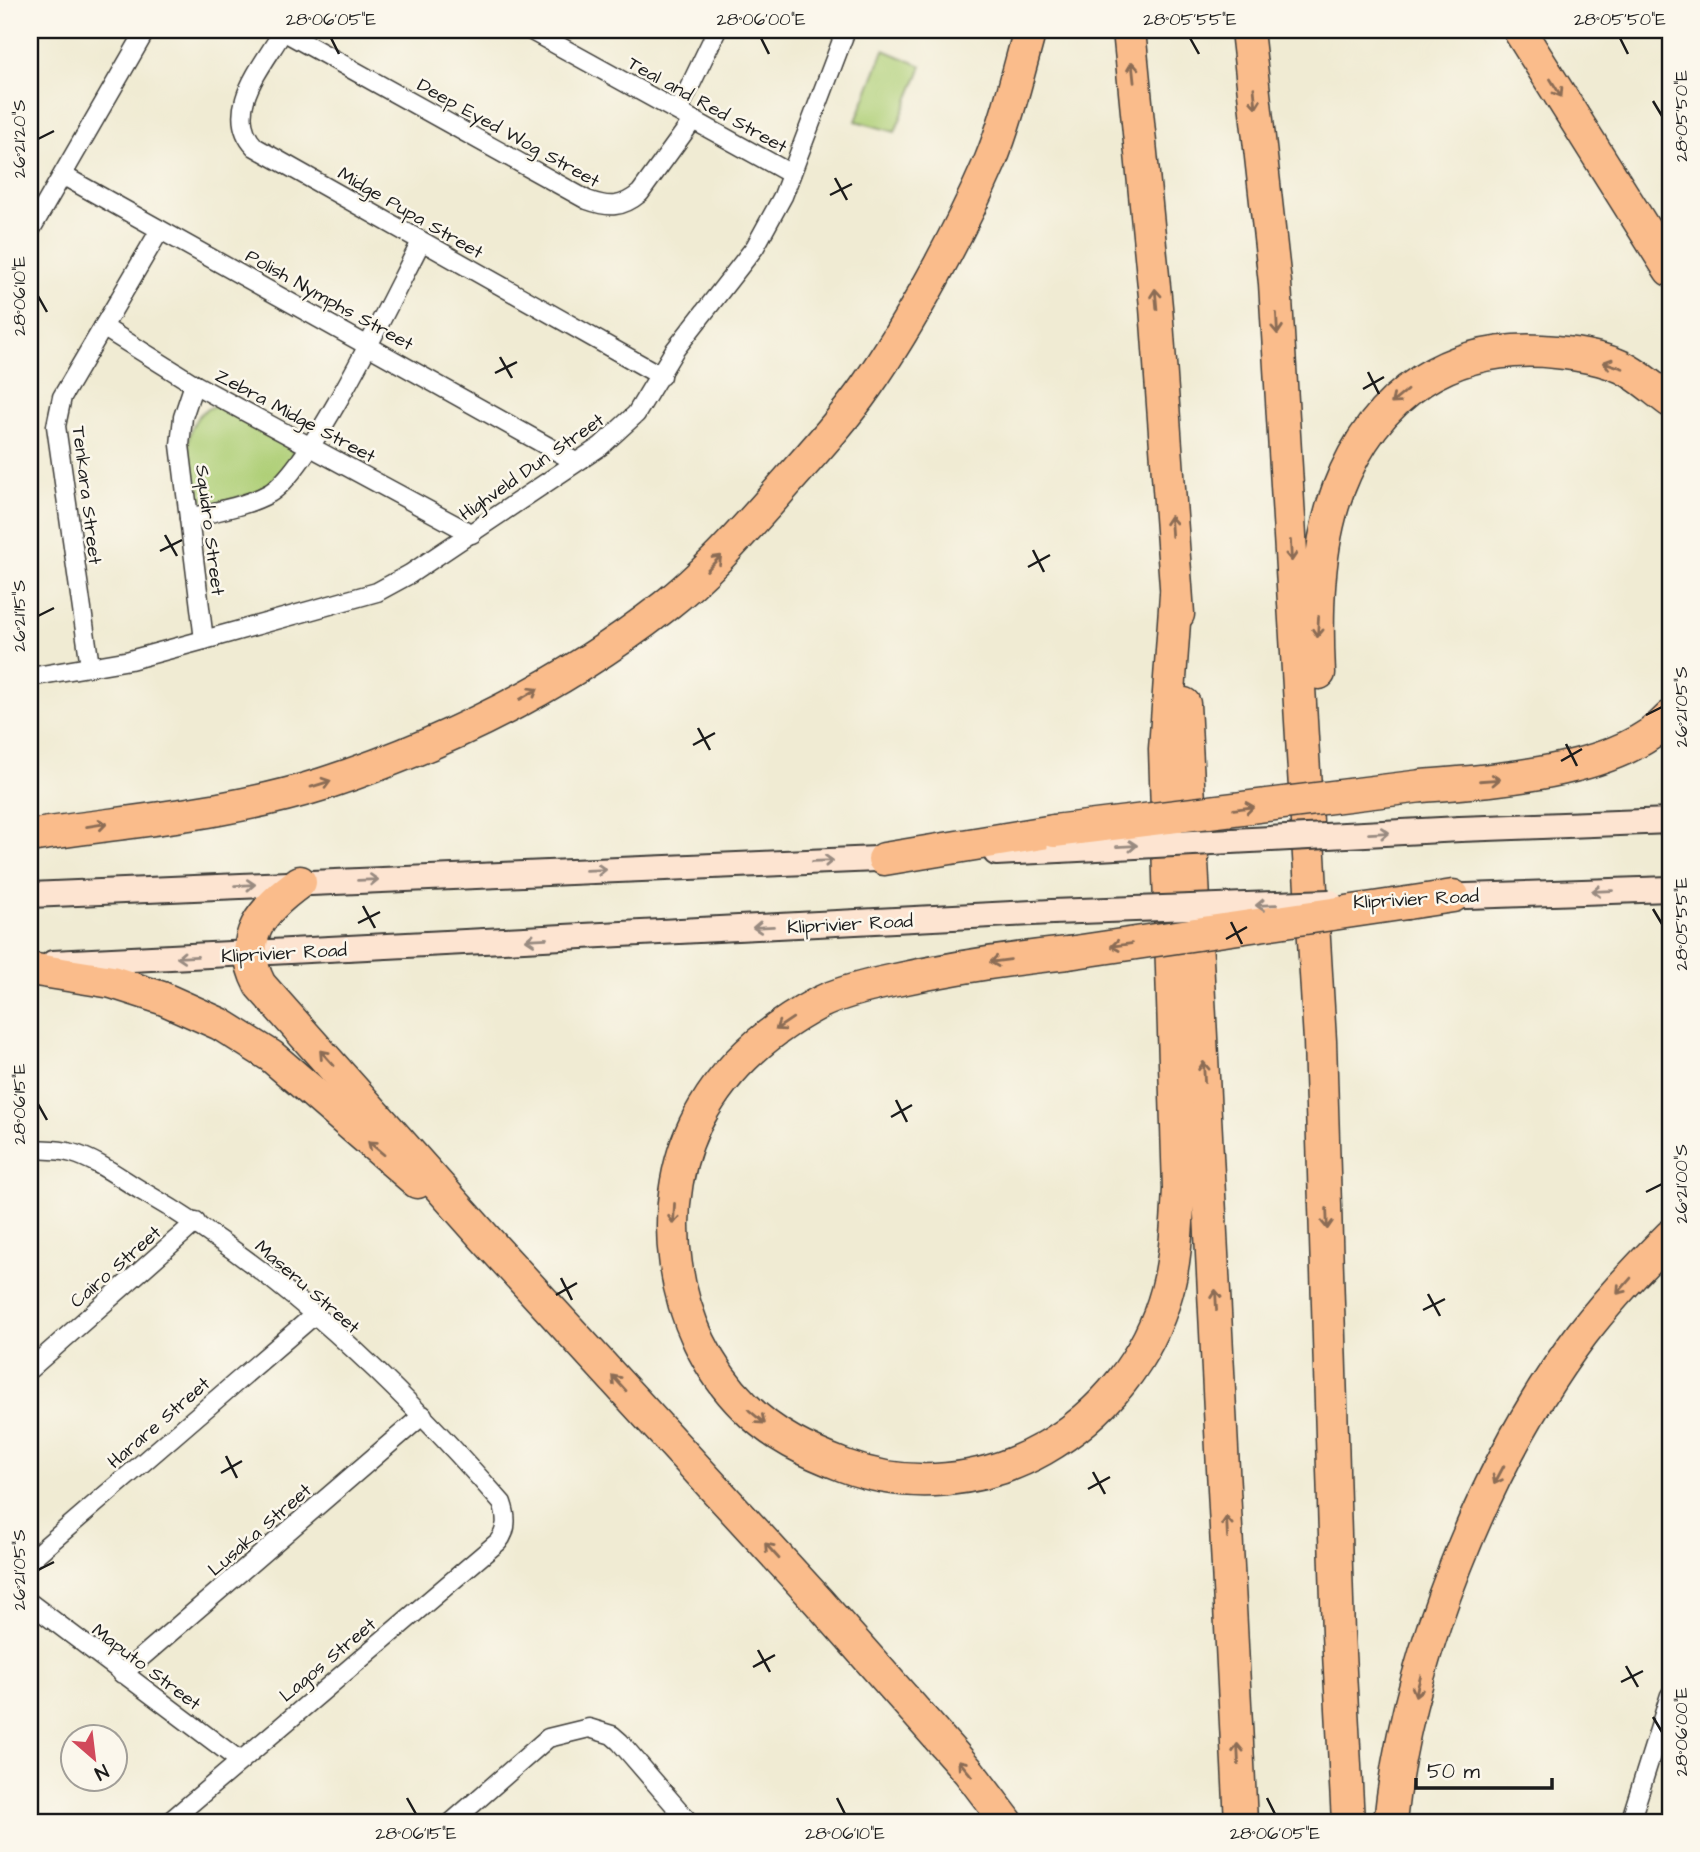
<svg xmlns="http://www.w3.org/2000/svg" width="1700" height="1852" font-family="'Architects Daughter',sans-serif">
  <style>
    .green { fill: #afcf77; stroke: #66764a; stroke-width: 2 }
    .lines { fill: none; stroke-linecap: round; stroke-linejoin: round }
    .minor-casing { stroke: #3c3b37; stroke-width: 21 }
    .secondary-casing { stroke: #3c3b37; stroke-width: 28 }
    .motorway-casing { stroke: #3c3b37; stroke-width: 35 }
    .minor { stroke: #fff; stroke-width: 18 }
    .secondary { stroke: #fde4d1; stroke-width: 24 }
    .motorway { stroke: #fabc8b; stroke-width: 32 }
    .secondary-bridge-casing { stroke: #3c3b37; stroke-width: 28; stroke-linecap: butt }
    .motorway-bridge-casing { stroke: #3c3b37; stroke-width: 35; stroke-linecap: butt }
    .secondary-bridge { stroke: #fde4d1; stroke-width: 24 }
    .motorway-bridge { stroke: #fabc8b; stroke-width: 32 }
    .oneway { stroke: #8b6c54 }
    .oneway2 { stroke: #988a80 }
    .ticks { fill: none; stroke: #1c1c1c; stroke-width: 2.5 }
    .labels { text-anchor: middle; stroke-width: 5; stroke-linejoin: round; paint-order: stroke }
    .street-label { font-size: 19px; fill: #1c1c1c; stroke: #fbf7ec }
    .neatline { fill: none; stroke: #1c1c1c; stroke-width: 2.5 }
    .ticks-label { font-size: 18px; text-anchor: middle; fill: #1c1c1c }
  </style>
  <rect width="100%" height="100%" fill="#fbf7ec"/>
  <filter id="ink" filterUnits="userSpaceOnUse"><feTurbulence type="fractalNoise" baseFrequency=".0143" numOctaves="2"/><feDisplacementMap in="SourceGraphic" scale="14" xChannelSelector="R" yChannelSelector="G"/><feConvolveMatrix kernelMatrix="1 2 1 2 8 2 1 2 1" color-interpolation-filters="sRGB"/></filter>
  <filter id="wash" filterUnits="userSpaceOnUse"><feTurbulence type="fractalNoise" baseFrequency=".00686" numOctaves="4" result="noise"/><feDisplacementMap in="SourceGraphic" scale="28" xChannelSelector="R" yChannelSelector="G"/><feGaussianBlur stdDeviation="1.57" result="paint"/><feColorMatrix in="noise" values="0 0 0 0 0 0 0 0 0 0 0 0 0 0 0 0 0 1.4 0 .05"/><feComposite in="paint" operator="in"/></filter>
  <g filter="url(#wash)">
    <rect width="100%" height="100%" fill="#f0ebd3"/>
    <!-- green -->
    <g class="green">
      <path d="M884,50L922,66L895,132L856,121Z"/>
      <path d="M219,406L286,442L292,450L293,460L261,492L210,505C182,491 176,408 219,406Z"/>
    </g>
  </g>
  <g filter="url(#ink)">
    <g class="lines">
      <defs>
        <g id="minor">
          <path d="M281,30L587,200C609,208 622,208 640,193L693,120"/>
          <path d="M530,30L791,174"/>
          <path d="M283,31C264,65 221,111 255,147L661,376"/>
          <path d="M678,111L717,30"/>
          <path d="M64,176L574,461"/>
          <path d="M30,231L146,30"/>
          <path d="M103,327L194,384L472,534"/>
          <path d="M194,384L183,417L180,445L204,640"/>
          <path d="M189,518C216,511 247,506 270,493C312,468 394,293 421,242"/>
          <path d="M90,666L56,426L62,397L160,230"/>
          <path d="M30,677L130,660L204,640L377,592L410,574L601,446L636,414L674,351L755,247L783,196L846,30"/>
          <path d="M30,1149C44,1150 58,1149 72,1153C97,1160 120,1178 142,1191C280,1270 398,1384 502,1503C507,1517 508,1530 498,1542L169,1822"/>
          <path d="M30,1369L196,1222"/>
          <path d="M30,1560L313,1316"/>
          <path d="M30,1603L240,1761"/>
          <path d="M122,1674L423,1415"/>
          <path d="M452,1822L548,1738L589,1728L612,1735L620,1742L689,1822"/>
          <path d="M1630,1822L1670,1695"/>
        </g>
        <g id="secondary">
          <path d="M1460,829L1670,821"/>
          <path d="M996,853L1059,850"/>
          <path d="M30,895L900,858"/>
          <path d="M1437,897L1670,889"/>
          <path d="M53,963L1052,912"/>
        </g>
        <g id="motorway">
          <path d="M1129,30L1156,307L1178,614"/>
          <path d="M1247,30L1275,283L1320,1041L1338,1634L1348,1822"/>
          <path d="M1519,30L1670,270"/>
          <path d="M1319,673C1316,613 1317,546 1338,490C1375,393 1452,341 1556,352C1577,354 1602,358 1622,367C1639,375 1655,390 1670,401"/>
          <path d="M1184,704L1241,1822"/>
          <path d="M1422,786C1494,780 1619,773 1670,717"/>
          <path d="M30,836C126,821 230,814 323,784C445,744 564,685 665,606C706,574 739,536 773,498C804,462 839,426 866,387C910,324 959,233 990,162C1007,121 1018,73 1030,30"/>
          <path d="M884,859L1054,831"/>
          <path d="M300,882C263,909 235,938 260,985L485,1238L818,1601L969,1772L1007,1822"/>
          <path d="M1407,903L1453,896"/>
          <path d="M1068,953C1008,959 950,968 891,981C867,986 841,992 819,1003C772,1028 731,1062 704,1108C649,1199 670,1333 745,1407C773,1436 808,1452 845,1466C910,1490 983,1483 1043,1449C1103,1415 1149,1358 1167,1291C1176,1258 1177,1223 1179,1189L1165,749L1176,594"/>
          <path d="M30,969L112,982L162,998L220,1024L271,1056L417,1182"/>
          <path d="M1390,1822C1406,1662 1485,1463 1582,1334C1608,1300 1640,1266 1670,1236"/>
        </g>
      </defs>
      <!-- minor casing -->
      <use href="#minor" class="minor-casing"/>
      <!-- secondary casing -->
      <use href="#secondary" class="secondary-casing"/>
      <!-- motorway casing -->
      <use href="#motorway" class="motorway-casing"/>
      <!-- minor -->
      <use href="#minor" class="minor"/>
      <!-- secondary -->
      <use href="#secondary" class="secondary"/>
      <!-- motorway -->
      <use href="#motorway" class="motorway"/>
      <defs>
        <g id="secondary-bridge">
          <path d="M1059,850L1460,829"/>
          <path d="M1052,912L1330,902"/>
        </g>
        <g id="motorway-bridge">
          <path d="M1054,831L1422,786"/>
          <path d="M1068,953L1407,903"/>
        </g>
      </defs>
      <!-- secondary-bridge casing -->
      <use href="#secondary-bridge" class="secondary-bridge-casing"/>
      <!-- motorway-bridge casing -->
      <use href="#motorway-bridge" class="motorway-bridge-casing"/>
      <!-- secondary-bridge -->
      <use href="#secondary-bridge" class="secondary-bridge"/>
      <!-- motorway-bridge -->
      <use href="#motorway-bridge" class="motorway-bridge"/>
    </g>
    <!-- one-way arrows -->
    <defs><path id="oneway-shaft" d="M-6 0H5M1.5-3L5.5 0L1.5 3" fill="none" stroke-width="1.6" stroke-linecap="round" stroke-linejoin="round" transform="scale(1.75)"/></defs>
    <g class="oneway">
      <use href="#oneway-shaft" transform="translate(1133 72) rotate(-96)"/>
      <use href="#oneway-shaft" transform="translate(1556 88) rotate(58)"/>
      <use href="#oneway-shaft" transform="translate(1255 98) rotate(84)"/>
      <use href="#oneway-shaft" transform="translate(1156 299) rotate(-95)"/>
      <use href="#oneway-shaft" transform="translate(1277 324) rotate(87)"/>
      <use href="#oneway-shaft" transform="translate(1613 365) rotate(-162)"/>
      <use href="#oneway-shaft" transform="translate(1399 397) rotate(140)"/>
      <use href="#oneway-shaft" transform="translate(1171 526) rotate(-94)"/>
      <use href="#oneway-shaft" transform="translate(1291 551) rotate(87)"/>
      <use href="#oneway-shaft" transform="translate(714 563) rotate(-46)"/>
      <use href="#oneway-shaft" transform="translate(1318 627) rotate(93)"/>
      <use href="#oneway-shaft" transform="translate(529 694) rotate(-31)"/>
      <use href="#oneway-shaft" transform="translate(1490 780) rotate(-4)"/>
      <use href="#oneway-shaft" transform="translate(321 784) rotate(-17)"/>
      <use href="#oneway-shaft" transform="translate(1244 808) rotate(-7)"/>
      <use href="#oneway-shaft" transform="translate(97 825) rotate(-9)"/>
      <use href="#oneway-shaft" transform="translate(1121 945) rotate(172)"/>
      <use href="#oneway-shaft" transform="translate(1000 961) rotate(172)"/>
      <use href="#oneway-shaft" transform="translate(784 1024) rotate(146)"/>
      <use href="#oneway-shaft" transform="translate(327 1058) rotate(-132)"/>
      <use href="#oneway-shaft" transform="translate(1204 1072) rotate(-93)"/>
      <use href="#oneway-shaft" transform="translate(376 1148) rotate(-140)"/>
      <use href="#oneway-shaft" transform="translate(674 1214) rotate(93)"/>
      <use href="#oneway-shaft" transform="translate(1327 1219) rotate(88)"/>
      <use href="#oneway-shaft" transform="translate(1624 1286) rotate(131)"/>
      <use href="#oneway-shaft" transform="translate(1216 1300) rotate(-93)"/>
      <use href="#oneway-shaft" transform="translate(619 1383) rotate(-132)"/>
      <use href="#oneway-shaft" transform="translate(757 1417) rotate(40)"/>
      <use href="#oneway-shaft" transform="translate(1499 1475) rotate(118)"/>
      <use href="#oneway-shaft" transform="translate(1227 1527) rotate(-93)"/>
      <use href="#oneway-shaft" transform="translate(772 1551) rotate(-132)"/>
      <use href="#oneway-shaft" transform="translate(1418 1686) rotate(105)"/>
      <use href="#oneway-shaft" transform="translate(1238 1754) rotate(-93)"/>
      <use href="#oneway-shaft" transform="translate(965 1768) rotate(-130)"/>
    </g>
    <g class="oneway2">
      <use href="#oneway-shaft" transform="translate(1379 833) rotate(-3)"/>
      <use href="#oneway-shaft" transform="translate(1127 846) rotate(-3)"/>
      <use href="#oneway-shaft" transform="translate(823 861) rotate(-2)"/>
      <use href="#oneway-shaft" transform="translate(596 870) rotate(-2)"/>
      <use href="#oneway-shaft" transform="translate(368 880) rotate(-2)"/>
      <use href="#oneway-shaft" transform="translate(245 885) rotate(-3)"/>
      <use href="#oneway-shaft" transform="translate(1602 891) rotate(178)"/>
      <use href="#oneway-shaft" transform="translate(1266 905) rotate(178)"/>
      <use href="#oneway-shaft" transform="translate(763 927) rotate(177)"/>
      <use href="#oneway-shaft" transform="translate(536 939) rotate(177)"/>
      <use href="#oneway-shaft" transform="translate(187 957) rotate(177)"/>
    </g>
  </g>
  <!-- ticks -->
  <path class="ticks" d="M331,38L339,54M761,38L769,54M1190,38L1199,54M1620,38L1628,54M1653,101L1662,116M38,139L54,131M835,178L847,200M830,195L852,184M38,296L47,312M500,357L512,378M1368,372L1379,394M495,373L517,362M1363,389L1384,377M165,535L177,556M1033,550L1044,572M160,551L182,540M1028,567L1050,555M38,616L54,608M1646,715L1662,707M698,728L710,750M1566,744L1577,766M693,745L715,733M1561,761L1582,749M363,906L375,928M1653,909L1662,924M1231,922L1242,944M358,923L380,912M1226,939L1247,927M896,1100L907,1122M38,1104L47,1120M891,1117L912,1105M1646,1192L1662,1184M561,1278L572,1300M1428,1294L1440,1316M556,1295L577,1283M1423,1310L1445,1299M226,1456L237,1478M1093,1472L1105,1494M221,1473L242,1461M1088,1489L1110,1477M38,1570L54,1562M758,1650L770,1672M1626,1666L1638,1687M753,1667L775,1655M1621,1682L1643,1671M1653,1717L1662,1732M407,1798L416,1814M837,1798L845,1814M1267,1798L1275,1814"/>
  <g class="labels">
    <!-- street labels -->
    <g class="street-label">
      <text transform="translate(708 104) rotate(29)" y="7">Teal and Red Street</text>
      <text transform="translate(509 132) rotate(29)" y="7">Deep Eyed Wog Street</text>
      <text transform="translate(411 212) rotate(30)" y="7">Midge Pupa Street</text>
      <text transform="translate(330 299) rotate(29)" y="7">Polish Nymphs Street</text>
      <text transform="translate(296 415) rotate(28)" y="7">Zebra Midge Street</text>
      <text transform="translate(531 466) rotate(-35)" y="7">Highveld Dun Street</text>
      <text transform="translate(88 495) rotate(83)" y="7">Tenkara Street</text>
      <text transform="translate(211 530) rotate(83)" y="7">Squidro Street</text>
      <text transform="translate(1416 898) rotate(-3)" y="7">Kliprivier Road</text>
      <text transform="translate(850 923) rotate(-3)" y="7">Kliprivier Road</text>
      <text transform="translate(284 952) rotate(-3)" y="7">Kliprivier Road</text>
      <text transform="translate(115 1266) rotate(-41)" y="7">Cairo Street</text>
      <text transform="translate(308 1286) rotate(41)" y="7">Maseru Street</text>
      <text transform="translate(158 1422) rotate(-41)" y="7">Harare Street</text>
      <text transform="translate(259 1529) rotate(-41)" y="7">Lusaka Street</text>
      <text transform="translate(327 1659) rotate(-40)" y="7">Lagos Street</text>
      <text transform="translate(147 1666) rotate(37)" y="7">Maputo Street</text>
    </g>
  </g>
  <!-- margin -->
  <rect width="1700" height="1852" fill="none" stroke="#fbf7ec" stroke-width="77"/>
  <!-- north arrow -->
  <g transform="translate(94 1758) rotate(152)"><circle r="33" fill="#fbf7ec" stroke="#a29f99" stroke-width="2"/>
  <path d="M0-5L12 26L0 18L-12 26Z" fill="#d1495b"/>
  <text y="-10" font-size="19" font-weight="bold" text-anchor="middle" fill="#1c1c1c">N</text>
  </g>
  <!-- scale -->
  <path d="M1416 1778v10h136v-10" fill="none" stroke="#1c1c1c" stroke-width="3.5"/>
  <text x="1427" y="1778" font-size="21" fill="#1c1c1c" stroke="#fbf7ec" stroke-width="5" paint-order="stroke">50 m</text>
  <rect x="38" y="38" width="1624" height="1776" class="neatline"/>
  <g class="ticks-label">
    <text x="331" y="25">28°06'05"E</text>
    <text x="761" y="25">28°06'00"E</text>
    <text x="1190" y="25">28°05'55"E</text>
    <text x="1620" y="25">28°05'50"E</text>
    <text transform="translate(1681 116) rotate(-90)" y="6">28°05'50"E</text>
    <text transform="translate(19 139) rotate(-90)" y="6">26°21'20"S</text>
    <text transform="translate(19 296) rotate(-90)" y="6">28°06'10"E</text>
    <text transform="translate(19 616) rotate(-90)" y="6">26°21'15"S</text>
    <text transform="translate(1681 707) rotate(-90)" y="6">26°21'05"S</text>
    <text transform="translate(1681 924) rotate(-90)" y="6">28°05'55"E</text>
    <text transform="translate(19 1104) rotate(-90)" y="6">28°06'15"E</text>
    <text transform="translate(1681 1184) rotate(-90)" y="6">26°21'00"S</text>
    <text transform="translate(19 1570) rotate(-90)" y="6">26°21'05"S</text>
    <text transform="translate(1681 1732) rotate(-90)" y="6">28°06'00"E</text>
    <text x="416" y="1839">28°06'15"E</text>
    <text x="845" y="1839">28°06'10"E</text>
    <text x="1275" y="1839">28°06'05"E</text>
  </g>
</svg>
